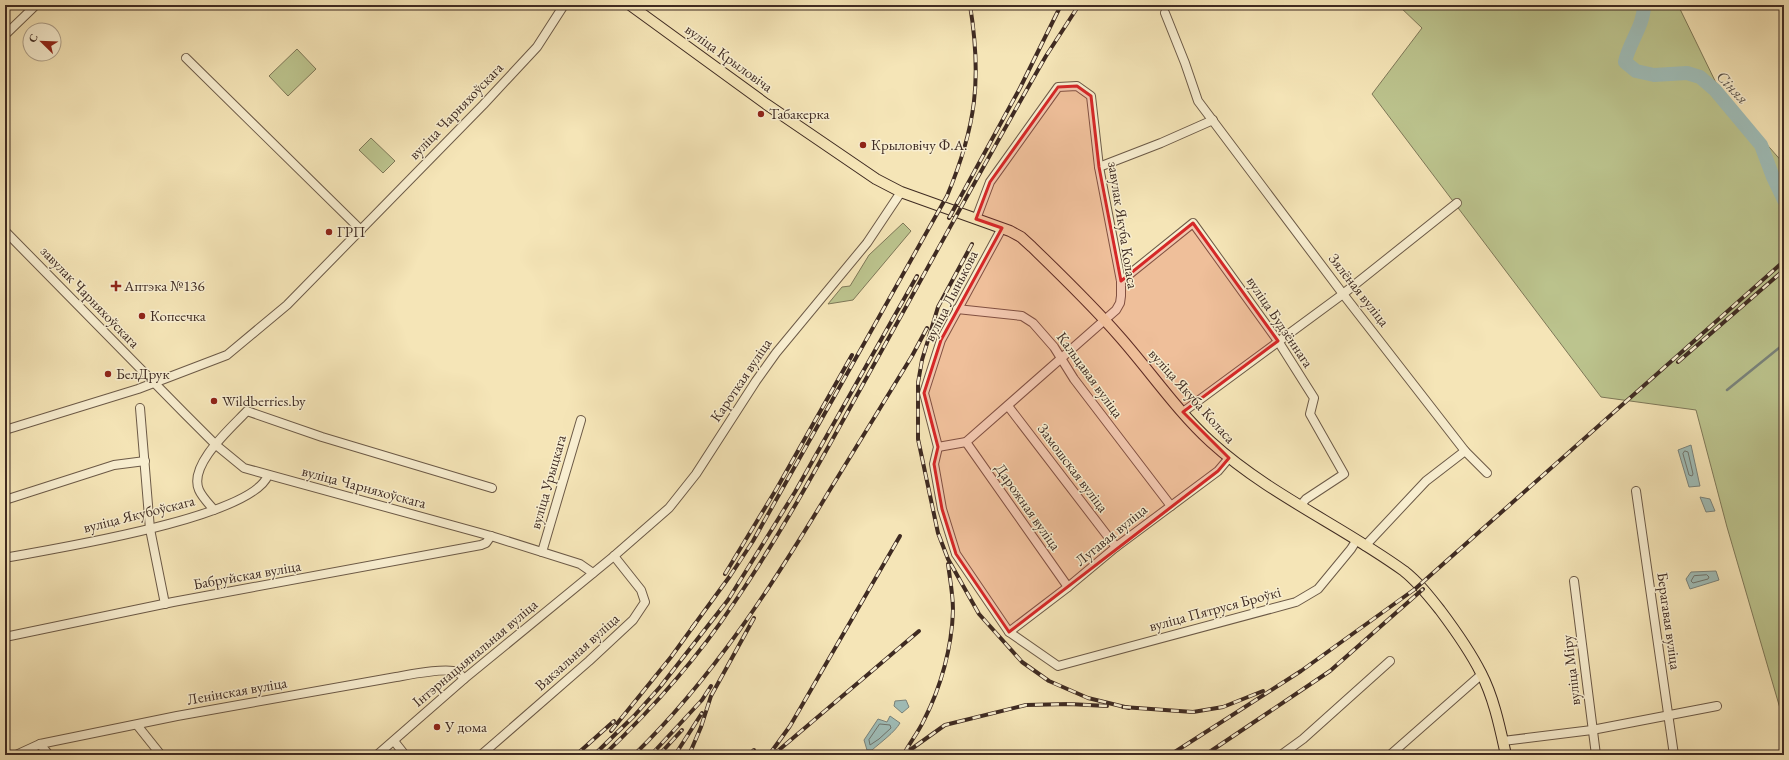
<svg xmlns="http://www.w3.org/2000/svg" width="1789" height="760" font-family="'EB Garamond',serif">
  <style>
    .green { fill: #bcc48e; stroke: #7e7858 }
    .water { fill: #9fbdb8; stroke: #79837c }
    .lines { fill: none; stroke-linecap: round; stroke-linejoin: round }
    .shore { stroke: #6f746d; stroke-width: 1 }
    .stream { stroke: #79837c; stroke-width: 2.5 }
    .river { stroke: #9fbdb8; stroke-width: 14 }
    .minor-casing { stroke: #6c5a47; stroke-width: 10 }
    .major-casing { stroke: #3f2b22; stroke-width: 12 }
    .minor { stroke: #f8eed0; stroke-width: 8 }
    .major { stroke: #f5e5b7; stroke-width: 10 }
    .rail-casing { stroke: #3f2b22; stroke-width: 4 }
    .rail { stroke: #f8eed0; stroke-width: 2.5; stroke-dasharray: 8; stroke-linecap: butt }
    .marked { fill: #d62828; fill-opacity: 0.2; stroke: #d62828; stroke-width: 3; stroke-linejoin: round }
    .poi-dot { fill: #8f2418; stroke: #f8eed0; stroke-width: 1.5 }
    .labels { text-anchor: middle; stroke-width: 3; stroke-linejoin: round; paint-order: stroke }
    .street-label { font-size: 15px; fill: #3f2b22; stroke: #f8eed0 }
    .poi-label { font-size: 15px; fill: #3f2b22; stroke: #f8eed0; text-anchor: start }
    .water-label { font-size: 16px; font-style: italic; fill: #575048; stroke: #f8eed0 }
  </style>
  <rect width="100%" height="100%" fill="#f5e5b7"/>
  <filter id="stains"><feTurbulence type="fractalNoise" baseFrequency=".005" numOctaves="4"/><feColorMatrix values="0 0 0 0 .2 0 0 0 0 .09 0 0 0 0 .02 0 0 0 .5 -.17"/></filter>
  <radialGradient id="worn" r=".72"><stop offset=".6" stop-color="#630" stop-opacity="0"/><stop offset="1" stop-color="#630" stop-opacity=".3"/></radialGradient>
  <!-- green -->
  <g class="green">
    <path d="M1398,5H1678L1720,91L1784,164V722L1727,527L1696,410L1601,397L1372,94L1422,28Z"/>
    <path d="M297,49L316,69L288,96L269,76Z"/>
    <path d="M371,138L395,161L383,173L359,150Z"/>
    <path d="M903,223L911,231L853,300L828,304L842,287L850,286L869,255Z"/>
  </g>
  <!-- water -->
  <g class="water">
    <path d="M1691,445L1700,486L1689,487L1678,450Z"/>
    <path d="M1700,497L1710,499L1715,511L1706,512Z"/>
    <path d="M1716,571L1719,580L1690,589L1686,579L1691,572Z"/>
    <path d="M906,700L909,707L902,713L894,706L895,701Z"/>
    <path d="M890,716L900,723C895,732 880,743 872,750H867L864,740L878,719L887,722Z"/>
  </g>
  <g class="lines">
    <!-- shore -->
    <g class="shore">
      <path d="M1685,451L1688,452L1693,474L1692,476L1689,475L1683,454Z"/>
      <path d="M1707,575L1709,577L1708,579L1693,583L1691,581L1694,576Z"/>
      <path d="M880,724L890,725L891,728L879,739L870,745L869,740Z"/>
    </g>
    <!-- stream -->
    <path class="stream" d="M1727,390L1784,344"/>
    <!-- river -->
    <path class="river" d="M1644,5C1644,26 1629,42 1625,62L1636,71L1654,75L1687,73L1700,77L1715,90L1761,145L1773,177L1784,200"/>
    <defs>
      <g id="minor">
        <path d="M1165,13L1185,63L1198,101L1343,294L1465,451L1487,473"/>
        <path d="M5,35L36,5"/>
        <path d="M186,58L361,230"/>
        <path d="M1099,167L1161,143L1213,120"/>
        <path d="M1002,228L941,340L924,393L938,447L934,464L942,509L956,554L1009,632L1058,666L1296,602L1318,589L1351,549L1356,541"/>
        <path d="M5,231L184,413L216,445L244,468L491,536L580,564L593,573"/>
        <path d="M1121,281L1193,223L1278,341L1314,398L1310,414L1344,474L1306,499L1300,506"/>
        <path d="M957,309L1022,316L1033,323L1054,347L1074,379L1171,506"/>
        <path d="M1008,406L1116,547"/>
        <path d="M140,408L150,529L165,604"/>
        <path d="M1183,412L1343,294L1457,203"/>
        <path d="M5,430L138,389L227,355L287,305L483,105L537,47L564,5"/>
        <path d="M966,442L1068,587"/>
        <path d="M938,447L966,442L1116,310L1120,303L1121,296V281L1099,167L1091,96L1077,86L1058,87L990,182L976,219"/>
        <path d="M1636,491L1674,755"/>
        <path d="M5,500L114,465L145,461"/>
        <path d="M214,510C209,504 202,497 199,490C188,465 231,428 247,411L322,437L492,488"/>
        <path d="M1365,546L1426,481L1465,451"/>
        <path d="M542,552L581,420"/>
        <path d="M5,558C52,549 253,518 268,475"/>
        <path d="M1574,581L1596,755"/>
        <path d="M1009,632L1068,587L1116,547L1218,471L1229,458"/>
        <path d="M5,637L173,602L481,545L486,543L491,536"/>
        <path d="M137,725L161,755"/>
        <path d="M394,741L405,755"/>
        <path d="M1503,741L1592,730L1717,706"/>
        <path d="M40,744L49,755"/>
        <path d="M16,755L40,744L177,716L396,677C408,675 447,667 457,672C460,673 462,677 464,679"/>
        <path d="M377,755L464,679L614,556L669,508L696,474L756,381L776,353L867,243L901,192"/>
        <path d="M481,755L589,661L633,620L645,602L641,590L614,556"/>
        <path d="M1281,755L1303,739L1390,661"/>
        <path d="M1390,755L1482,674"/>
      </g>
      <path id="major" d="M630,5L766,104L876,179L901,192L1010,231L1021,237L1032,247C1062,276 1092,305 1119,336C1150,371 1177,411 1211,442C1268,494 1342,526 1404,571C1418,582 1429,596 1440,610C1455,630 1470,651 1481,673C1494,698 1500,728 1506,755"/>
    </defs>
    <!-- minor casing -->
    <use href="#minor" class="minor-casing"/>
    <!-- major casing -->
    <use href="#major" class="major-casing"/>
    <!-- minor -->
    <use href="#minor" class="minor"/>
    <!-- major -->
    <use href="#major" class="major"/>
    <defs>
      <g id="rail">
        <path d="M949,218L1020,88L1061,5"/>
        <path d="M972,244L938,307L922,360L918,383V439L938,533L948,559L979,614L1022,662L1049,681L1088,698L1129,708"/>
        <path d="M1678,362L1784,270"/>
        <path d="M725,574L777,488L852,355"/>
        <path d="M692,628L730,576L753,541L947,196C976,127 982,79 970,5"/>
        <path d="M1123,707L1193,712L1223,707L1263,691"/>
        <path d="M611,731L671,657L695,624"/>
        <path d="M905,752C911,741 919,731 924,720C941,687 952,647 953,610C953,595 950,579 948,564"/>
        <path d="M576,755L614,721"/>
        <path d="M594,755L634,716L660,687L728,600L795,492L917,276"/>
        <path d="M604,755C652,709 697,659 734,603C783,531 825,453 867,377C927,270 985,162 1046,56L1079,5"/>
        <path d="M634,755C712,679 772,586 828,493C856,447 884,402 912,356L927,328"/>
        <path d="M651,755L702,700L711,686"/>
        <path d="M659,755L682,730"/>
        <path d="M675,755L702,713"/>
        <path d="M689,755L701,727L711,696L754,618"/>
        <path d="M749,755L754,750"/>
        <path d="M769,755L790,726L900,536"/>
        <path d="M773,755L919,631"/>
        <path d="M903,755L945,725L1026,705L1069,704L1107,706"/>
        <path d="M1170,755L1301,671L1415,589L1784,261"/>
        <path d="M1205,755L1330,671L1423,589"/>
      </g>
    </defs>
    <!-- rail casing -->
    <use href="#rail" class="rail-casing"/>
    <!-- rail -->
    <use href="#rail" class="rail"/>
  </g>
  <!-- marked area -->
  <path class="marked" d="M1077,86L1091,96L1099,167L1121,281L1193,223L1278,341L1183,412L1229,458L1218,471L1009,632L956,554L942,509L934,464L938,447L924,393L941,340L1002,228L976,219L990,182L1058,87Z"/>
  <!-- markers -->
  <g class="poi-dot">
    <circle cx="761" cy="114" r="4"/>
    <circle cx="863" cy="145" r="4"/>
    <circle cx="329" cy="232" r="4"/>
    <path d="M114 280h4v4h4v4h-4v4h-4v-4h-4v-4h4z"/>
    <circle cx="142" cy="316" r="4"/>
    <circle cx="108" cy="374" r="4"/>
    <circle cx="214" cy="401" r="4"/>
    <circle cx="437" cy="727" r="4"/>
  </g>
  <g class="labels">
    <!-- street labels -->
    <g class="street-label">
      <text transform="translate(729 58) rotate(36)" y="5">вуліца Крыловіча</text>
      <text transform="translate(456 111) rotate(-46)" y="5">вуліца Чарняхоўскага</text>
      <text transform="translate(1123 225) rotate(81)" y="5">завулак Якуба Коласа</text>
      <text transform="translate(1359 290) rotate(52)" y="5">Зялёная вуліца</text>
      <text transform="translate(951 296) rotate(-63)" y="5">вуліца Лынькова</text>
      <text transform="translate(90 297) rotate(46)" y="5">завулак Чарняхоўскага</text>
      <text transform="translate(1280 322) rotate(56)" y="5">вуліца Будзённага</text>
      <text transform="translate(1090 375) rotate(54)" y="5">Кальцавая вуліца</text>
      <text transform="translate(741 380) rotate(-56)" y="5">Кароткая вуліца</text>
      <text transform="translate(1192 396) rotate(48)" y="5">вуліца Якуба Коласа</text>
      <text transform="translate(1073 468) rotate(53)" y="5">Замошская вуліца</text>
      <text transform="translate(548 482) rotate(-74)" y="5">вуліца Урыцкага</text>
      <text transform="translate(364 487) rotate(15)" y="5">вуліца Чарняхоўскага</text>
      <text transform="translate(1028 507) rotate(55)" y="5">Дарожная вуліца</text>
      <text transform="translate(139 514) rotate(-14)" y="5">вуліца Якубоўскага</text>
      <text transform="translate(1111 535) rotate(-39)" y="5">Лугавая вуліца</text>
      <text transform="translate(247 575) rotate(-10)" y="5">Бабруйская вуліца</text>
      <text transform="translate(1215 609) rotate(-15)" y="5">вуліца Пятруся Броўкі</text>
      <text transform="translate(1669 621) rotate(82)" y="5">Берагавая вуліца</text>
      <text transform="translate(577 652) rotate(-42)" y="5">Вакзальная вуліца</text>
      <text transform="translate(475 653) rotate(-40)" y="5">Інтэрнацыянальная вуліца</text>
      <text transform="translate(1571 670) rotate(-97)" y="5">вуліца Міру</text>
      <text transform="translate(237 691) rotate(-10)" y="5">Ленінская вуліца</text>
    </g>
    <!-- poi labels -->
    <g class="poi-label">
      <text x="769" y="119">Табакерка</text>
      <text x="871" y="150">Крыловічу Ф.А.</text>
      <text x="337" y="237">ГРП</text>
      <text x="124" y="291">Аптэка №136</text>
      <text x="150" y="321">Копеечка</text>
      <text x="116" y="379">БелДрук</text>
      <text x="222" y="406">Wildberries.by</text>
      <text x="445" y="732">У дома</text>
    </g>
    <!-- water labels -->
    <g class="water-label">
      <text transform="translate(1733 87) rotate(47)" y="6">Сіняя</text>
    </g>
  </g>
  <!-- margin -->
  <rect width="1789" height="760" fill="none" stroke="#f5e5b7" stroke-width="20"/>
  <rect x="6" y="6" width="1777" height="748" fill="none" stroke="#3f2b22" stroke-width="2"/>
  <rect x="10" y="10" width="1769" height="740" fill="none" stroke="#3f2b22"/>
  <!-- north arrow -->
  <g transform="translate(42 42) rotate(293)"><circle r="19" fill="#f8eed0" stroke="#aea08a"/>
  <path d="M0-3L7 15L0 10L-7 15Z" fill="#8f2418"/>
  <text y="-6" font-size="11" font-weight="bold" text-anchor="middle" fill="#3f2b22">С</text>
  </g>
  <rect width="100%" height="100%" filter="url(#stains)"/>
  <rect width="100%" height="100%" fill="url(#worn)"/>
</svg>
